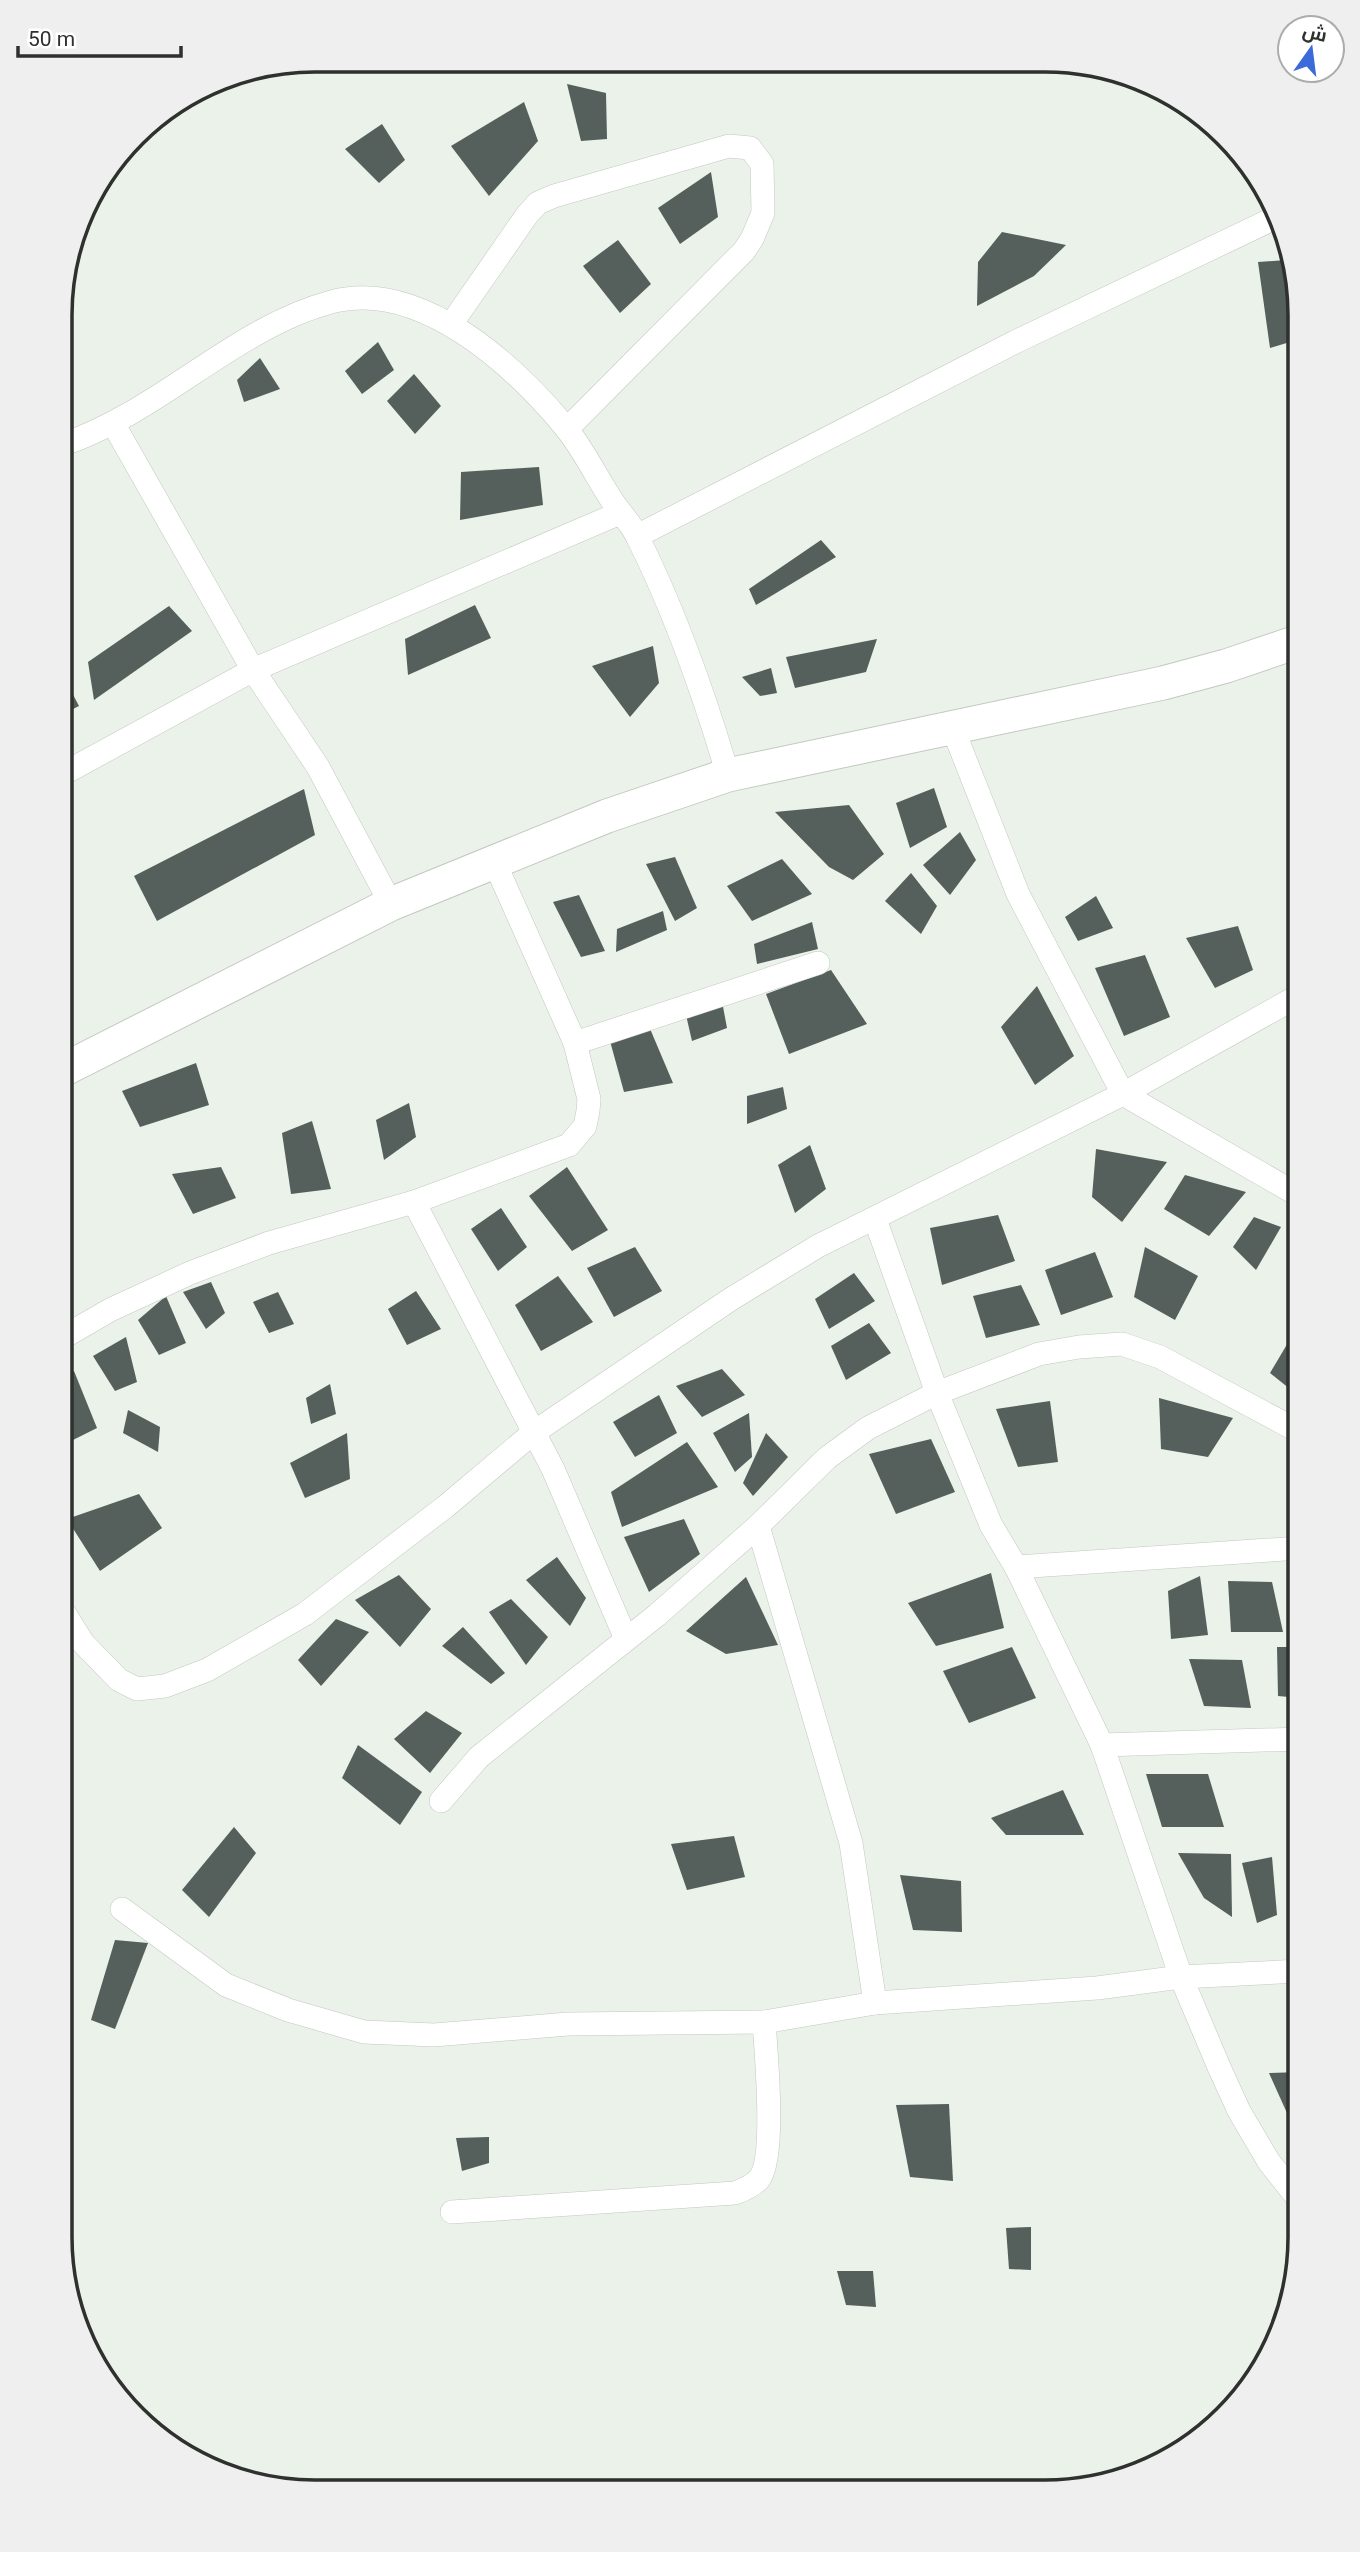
<svg xmlns="http://www.w3.org/2000/svg" width="1360" height="2552" font-family="Roboto,Cairo,sans-serif">
  <style>
    .building { fill: #555f5b }
    .lines { fill: none; stroke-linecap: round; stroke-linejoin: round }
    .minor-casing { stroke: #c2c9c0; stroke-width: 24 }
    .secondary-casing { stroke: #c2c9c0; stroke-width: 35 }
    .minor { stroke: #fff; stroke-width: 23 }
    .secondary { stroke: #fff; stroke-width: 33 }
    .rim { fill: none; stroke: #2e312e; stroke-width: 3.5 }
  </style>
  <rect width="100%" height="100%" fill="#eaf2e9"/>
  <!-- building -->
  <g class="building">
    <path d="M567,84L606,93L607,139L581,141Z"/>
    <path d="M524,102L538,141L489,196L451,146Z"/>
    <path d="M382,124L405,160L379,183L345,149Z"/>
    <path d="M711,172L718,217L680,244L658,208Z"/>
    <path d="M1002,232L1066,245L1034,276L977,306L978,262Z"/>
    <path d="M618,240L651,284L620,313L583,266Z"/>
    <path d="M1286,260L1300,339L1270,348L1258,262Z"/>
    <path d="M378,342L394,370L362,394L345,371Z"/>
    <path d="M260,358L280,389L244,402L237,380Z"/>
    <path d="M414,374L441,406L415,434L387,401Z"/>
    <path d="M539,467L543,505L460,520L461,472Z"/>
    <path d="M821,540L836,557L756,605L749,589Z"/>
    <path d="M475,605L491,638L408,675L405,639Z"/>
    <path d="M169,606L192,631L94,700L88,662Z"/>
    <path d="M877,639L866,672L795,688L786,657Z"/>
    <path d="M653,646L659,683L630,717L592,666Z"/>
    <path d="M771,668L777,693L760,696L742,677Z"/>
    <path d="M61,672L79,706L61,715Z"/>
    <path d="M934,788L947,827L910,848L896,803Z"/>
    <path d="M304,789L315,835L157,921L134,876Z"/>
    <path d="M849,805L884,854L853,880L829,867L775,812Z"/>
    <path d="M960,832L976,860L950,895L923,865Z"/>
    <path d="M675,857L697,908L675,921L646,864Z"/>
    <path d="M782,859L812,894L752,921L727,886Z"/>
    <path d="M911,873L937,906L921,934L885,901Z"/>
    <path d="M579,895L605,951L581,957L553,902Z"/>
    <path d="M1096,896L1113,928L1078,941L1065,917Z"/>
    <path d="M663,911L667,930L616,952L617,929Z"/>
    <path d="M812,922L818,949L757,964L754,944Z"/>
    <path d="M1238,926L1253,970L1215,988L1186,938Z"/>
    <path d="M1145,955L1170,1017L1124,1036L1095,968Z"/>
    <path d="M831,970L867,1024L789,1054L766,994Z"/>
    <path d="M1037,986L1074,1056L1035,1085L1001,1027Z"/>
    <path d="M721,996L727,1028L692,1041L686,1015Z"/>
    <path d="M648,1024L673,1083L624,1092L610,1041Z"/>
    <path d="M196,1063L209,1105L140,1127L122,1091Z"/>
    <path d="M783,1087L787,1109L747,1124V1096Z"/>
    <path d="M409,1103L416,1137L384,1160L376,1120Z"/>
    <path d="M312,1121L331,1189L291,1194L282,1133Z"/>
    <path d="M810,1145L826,1189L795,1213L778,1165Z"/>
    <path d="M1096,1149L1167,1162L1122,1222L1092,1197Z"/>
    <path d="M221,1167L236,1198L193,1214L172,1174Z"/>
    <path d="M567,1167L608,1230L572,1251L529,1196Z"/>
    <path d="M1185,1175L1246,1192L1209,1236L1164,1209Z"/>
    <path d="M501,1208L527,1247L498,1271L471,1229Z"/>
    <path d="M998,1215L1015,1261L942,1285L930,1228Z"/>
    <path d="M1254,1217L1281,1227L1256,1270L1233,1247Z"/>
    <path d="M635,1247L662,1291L614,1317L587,1268Z"/>
    <path d="M1145,1247L1198,1276L1175,1320L1134,1297Z"/>
    <path d="M1095,1252L1113,1297L1061,1315L1045,1270Z"/>
    <path d="M854,1273L875,1301L829,1329L815,1299Z"/>
    <path d="M558,1276L593,1322L541,1351L515,1305Z"/>
    <path d="M211,1282L225,1313L206,1329L183,1292Z"/>
    <path d="M1021,1285L1040,1325L986,1338L973,1296Z"/>
    <path d="M416,1291L441,1329L407,1345L388,1309Z"/>
    <path d="M278,1292L294,1324L269,1333L253,1302Z"/>
    <path d="M166,1296L186,1343L159,1355L138,1320Z"/>
    <path d="M869,1323L891,1353L846,1380L831,1346Z"/>
    <path d="M1292,1336L1300,1340V1397L1270,1373Z"/>
    <path d="M126,1337L137,1382L115,1391L93,1356Z"/>
    <path d="M722,1369L745,1395L702,1417L676,1386Z"/>
    <path d="M74,1371L97,1428L71,1441L60,1423V1379Z"/>
    <path d="M330,1384L336,1414L311,1424L306,1398Z"/>
    <path d="M659,1395L677,1433L635,1457L613,1422Z"/>
    <path d="M1159,1398L1233,1418L1208,1457L1161,1449Z"/>
    <path d="M1050,1401L1058,1462L1018,1467L996,1409Z"/>
    <path d="M128,1410L160,1427L158,1452L123,1433Z"/>
    <path d="M749,1413L752,1457L735,1472L713,1433Z"/>
    <path d="M347,1433L350,1479L305,1498L290,1463Z"/>
    <path d="M766,1433L788,1457L753,1496L743,1483Z"/>
    <path d="M931,1439L955,1492L896,1514L869,1454Z"/>
    <path d="M687,1442L718,1487L622,1527L611,1492Z"/>
    <path d="M139,1494L162,1528L100,1571L67,1519Z"/>
    <path d="M684,1519L700,1554L649,1592L624,1537Z"/>
    <path d="M557,1557L586,1598L570,1626L526,1580Z"/>
    <path d="M991,1573L1004,1628L936,1646L908,1603Z"/>
    <path d="M399,1575L431,1609L400,1647L355,1600Z"/>
    <path d="M1200,1576L1208,1635L1171,1639L1168,1591Z"/>
    <path d="M746,1577L778,1645L726,1654L686,1631Z"/>
    <path d="M1228,1581L1272,1582L1283,1632H1231Z"/>
    <path d="M511,1599L548,1637L526,1665L489,1612Z"/>
    <path d="M336,1619L369,1632L321,1686L298,1660Z"/>
    <path d="M463,1627L505,1673L491,1684L442,1646Z"/>
    <path d="M1012,1647L1036,1698L969,1723L943,1671Z"/>
    <path d="M1277,1647H1300V1698L1278,1696Z"/>
    <path d="M1189,1659L1242,1660L1251,1708L1204,1706Z"/>
    <path d="M426,1711L462,1733L430,1773L394,1739Z"/>
    <path d="M358,1745L422,1792L400,1825L342,1778Z"/>
    <path d="M1146,1774H1208L1224,1827H1162Z"/>
    <path d="M1063,1790L1084,1835H1006L991,1818Z"/>
    <path d="M234,1827L256,1853L209,1917L182,1890Z"/>
    <path d="M734,1836L745,1877L687,1890L671,1844Z"/>
    <path d="M1178,1853L1231,1854L1232,1917L1204,1898Z"/>
    <path d="M1272,1857L1277,1915L1257,1923L1242,1863Z"/>
    <path d="M900,1875L961,1881L962,1932L913,1930Z"/>
    <path d="M115,1940L148,1943L115,2029L91,2020Z"/>
    <path d="M1300,2072V2142L1269,2073Z"/>
    <path d="M949,2104L953,2181L910,2177L896,2105Z"/>
    <path d="M489,2137V2163L462,2171L456,2138Z"/>
    <path d="M1031,2227V2270L1009,2269L1006,2228Z"/>
    <path d="M837,2271H873L876,2307L846,2305Z"/>
  </g>
  <g class="lines">
    <defs>
      <g id="minor">
        <path d="M452,323L527,215L538,203L554,196L729,146L750,148L762,164L763,213L752,239L744,251L567,429"/>
        <path d="M114,425L253,670L318,767L391,904"/>
        <path d="M61,445C159,413 234,328 331,302C420,278 514,365 566,428C583,449 596,476 611,499C619,512 632,524 638,538C676,614 704,694 728,775"/>
        <path d="M637,536L1015,342L1279,216"/>
        <path d="M953,729L1018,894L1123,1094L1300,1196"/>
        <path d="M61,775L253,670L620,513"/>
        <path d="M575,1043L818,963"/>
        <path d="M414,1202L553,1469L626,1639"/>
        <path d="M875,1219L937,1393L991,1525L1016,1567L1102,1745L1181,1977L1219,2067L1239,2111L1269,2162L1300,2201"/>
        <path d="M60,1339L110,1310L190,1273L269,1243L414,1202L569,1145L585,1126L588,1111L589,1099L575,1043L494,861"/>
        <path d="M758,1526L851,1843L875,2003"/>
        <path d="M1016,1567L1300,1548"/>
        <path d="M60,1606L83,1643L119,1680L137,1689L165,1686L207,1670L305,1614L445,1507L533,1433L731,1299L818,1246L1123,1094L1300,995"/>
        <path d="M1102,1745L1300,1739"/>
        <path d="M441,1801L479,1757L657,1615L758,1526L827,1458L868,1428L937,1393L1039,1354L1079,1347L1122,1344L1160,1357L1300,1432"/>
        <path d="M122,1909L226,1985L288,2010L364,2032L434,2035L568,2024L764,2022"/>
        <path d="M452,2212L735,2193C743,2190 753,2186 759,2179C776,2159 766,2051 764,2022L875,2003L1097,1988L1181,1977L1300,1971"/>
      </g>
      <path id="secondary" d="M61,1071L391,904L607,816L728,775L1163,683L1226,666L1300,641"/>
    </defs>
    <!-- minor casing -->
    <use href="#minor" class="minor-casing"/>
    <!-- secondary casing -->
    <use href="#secondary" class="secondary-casing"/>
    <!-- minor -->
    <use href="#minor" class="minor"/>
    <!-- secondary -->
    <use href="#secondary" class="secondary"/>
  </g>
  <!-- crop -->
  <path d="M0 0H1360V2552H0ZM315 72H1045A243 243 0 0 1 1288 315V2237A243 243 0 0 1 1045 2480H315A243 243 0 0 1 72 2237V315A243 243 0 0 1 315 72Z" fill="#eeefee" fill-rule="evenodd"/>
  <path class="rim" d="M315 72H1045A243 243 0 0 1 1288 315V2237A243 243 0 0 1 1045 2480H315A243 243 0 0 1 72 2237V315A243 243 0 0 1 315 72Z"/>
  <!-- north arrow -->
  <g transform="translate(1311 49) rotate(14)"><circle r="33" fill="#ffffff" stroke="#abadab" stroke-width="2"/>
  <path d="M0-5L12 26L0 18L-12 26Z" fill="#3d6adb"/>
  <text y="-10" font-size="19" font-weight="bold" text-anchor="middle" fill="#2e312e">ش</text>
  </g>
  <!-- scale -->
  <path d="M18 46v10h163v-10" fill="none" stroke="#2e312e" stroke-width="3.5"/>
  <text x="28" y="46" font-size="21" fill="#2e312e" stroke="#ffffff" stroke-width="5" paint-order="stroke">50 m</text>
</svg>
